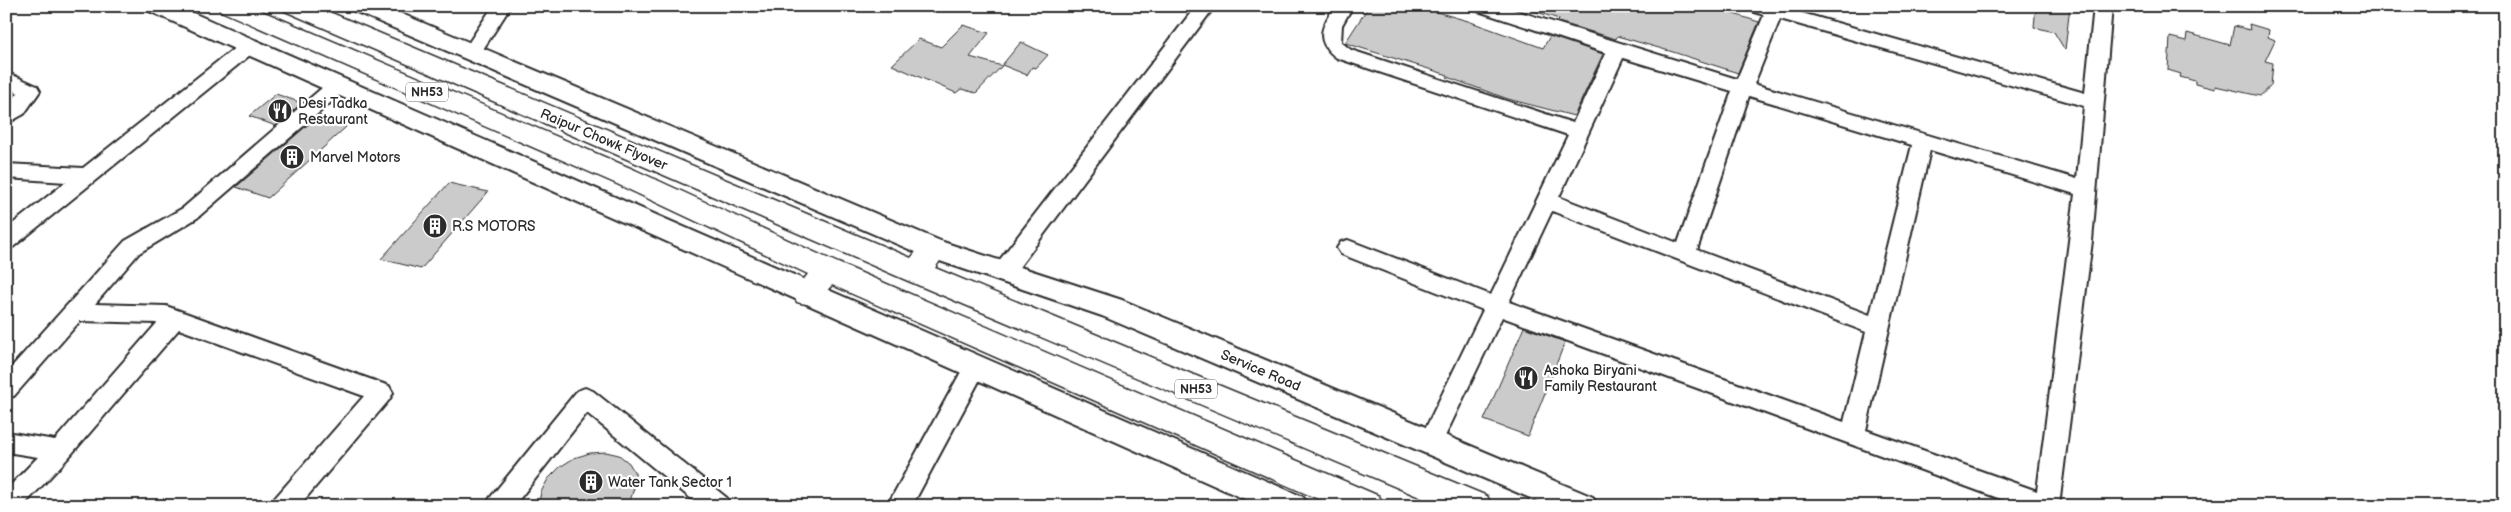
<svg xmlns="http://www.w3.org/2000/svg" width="2511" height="512" font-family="'Balsamiq Sans',sans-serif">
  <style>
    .building { fill: #cbcbcb; stroke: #2b2b2b }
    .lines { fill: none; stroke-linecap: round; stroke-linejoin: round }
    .minor-casing { stroke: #2b2b2b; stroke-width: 4 }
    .tertiary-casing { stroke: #2b2b2b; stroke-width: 4 }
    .trunk-casing { stroke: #2b2b2b; stroke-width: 3 }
    .minor { fill: #fff; fill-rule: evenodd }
    .tertiary { fill: #fff; fill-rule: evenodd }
    .trunk { fill: #fff; fill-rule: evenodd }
    .labels { text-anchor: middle; stroke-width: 4.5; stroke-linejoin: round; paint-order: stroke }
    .shield { fill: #fff; stroke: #6b6b6b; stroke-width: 1 }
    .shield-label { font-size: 12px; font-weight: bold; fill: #2b2b2b }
    .poi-label { font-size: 14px; fill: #2b2b2b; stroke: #fff; text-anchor: start }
    .street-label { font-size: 14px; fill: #2b2b2b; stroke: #fff }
  </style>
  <rect width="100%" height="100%" fill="#fff"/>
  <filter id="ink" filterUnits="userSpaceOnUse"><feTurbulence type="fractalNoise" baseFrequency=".02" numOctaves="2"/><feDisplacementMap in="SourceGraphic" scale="10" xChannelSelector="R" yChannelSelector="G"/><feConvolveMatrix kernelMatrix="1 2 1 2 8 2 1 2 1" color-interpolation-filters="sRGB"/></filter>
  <g filter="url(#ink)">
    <!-- building -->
    <g class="building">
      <path d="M1369,6H1416L1468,21L1543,48L1550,36L1603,54L1574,116L1508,99L1447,77L1448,75L1345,43Z"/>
      <path d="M1530,6H1709L1759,22L1738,73L1673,52L1617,36L1616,39L1558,22L1559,19L1530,10Z"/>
      <path d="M2036,6H2070L2065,50L2054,32L2034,27Z"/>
      <path d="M2249,24L2269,30L2268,37L2275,40L2265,61L2273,63L2271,86L2260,96L2215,86V89L2195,84V81L2180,77L2181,74L2168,70L2170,37L2186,41L2187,33L2230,45L2234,26L2250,30Z"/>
      <path d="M963,25L989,33L970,57L1002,66L976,93L961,89L956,93L892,65L919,39L941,47Z"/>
      <path d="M1021,42L1048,55L1036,68L1032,67L1027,75L1002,65Z"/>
      <path d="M276,94L302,103L276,126L249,116Z"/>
      <path d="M319,115L346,127L268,198L236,187Z"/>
      <path d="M449,183L488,192L421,269L381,259Z"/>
      <path d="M1524,327L1565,342L1528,436L1484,420Z"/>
      <path d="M606,452L619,455L629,463L635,473V485L631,498L626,506H538L541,492L548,479L560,467L574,458L590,453Z"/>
    </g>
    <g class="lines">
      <defs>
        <g id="minor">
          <path d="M493,6H511L478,57L471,59L464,57L462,53Z"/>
          <path d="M1196,6H1215L1011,278L1003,280L995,278L992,272L995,266Z"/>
          <path d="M1335,6H1353L1342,25L1341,42L1351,50L1573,123L1606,53L1475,10L1472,6H1501L1737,79L1764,15L1749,10L1746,6H1777L2085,93L2094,6H2112L2092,241L2059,506H2020L1502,317L1439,449L1431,452L1423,449L1419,442L1483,310L1341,254L1337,248L1341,242L1348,240L1491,295L1568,135L1337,58C1314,41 1321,27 1335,6ZM1780,19L2084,106L2077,179L1754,84ZM1623,58L1732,91L1678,243L1559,197ZM1749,96L1912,145L1870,315L1697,250ZM1930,150L2075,194L2037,491L1866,430ZM1552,211L1866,332L1844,422L1509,302Z"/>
          <path d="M248,41L255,43L257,47L255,51L13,247L6,249V229L66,182L6,178V164L83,168L241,43Z"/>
          <path d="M6,72L37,86L40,91L24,114L6,124V107L18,93L6,86Z"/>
          <path d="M337,79L344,81L347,86L344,91L197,218L139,253L95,304L166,306L389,386L393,393L389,400L299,506H272L275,498L364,396L179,329L68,458L23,506H6V490L38,457L6,452V432L55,440L157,323L80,321L14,396L6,398V373L125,241L183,208L330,81Z"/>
          <path d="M975,359L983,361L986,368L912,506H887L967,361Z"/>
          <path d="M585,388L593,391L727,498L730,506H700L587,413L514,506H487L490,498L577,391Z"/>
        </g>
        <g id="tertiary">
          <path d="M146,6H177L1303,497L1307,506H1260L149,11Z"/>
          <path d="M351,6H383L943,242L1122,300L1593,497L1597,506H1549L1102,316L925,256L354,11Z"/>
        </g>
        <g id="trunk">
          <path d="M217,6H250L635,170L838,263L1379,496L1384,506H1334L832,285C821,297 815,308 797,302L793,294L808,274L617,184L221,11Z"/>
          <path d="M281,6H315L911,258C921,246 926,236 944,242L948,249L935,268L1487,496L1492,506H1441L906,280L285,11Z"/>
        </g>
      </defs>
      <!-- minor casing -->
      <use href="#minor" class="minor-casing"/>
      <!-- tertiary casing -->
      <use href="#tertiary" class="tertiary-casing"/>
      <!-- trunk casing -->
      <use href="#trunk" class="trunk-casing"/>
      <!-- minor -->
      <use href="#minor" class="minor"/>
      <!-- tertiary -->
      <use href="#tertiary" class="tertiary"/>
      <!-- trunk -->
      <use href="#trunk" class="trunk"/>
    </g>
  </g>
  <!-- icons -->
  <defs>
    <symbol id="restaurant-disc" viewBox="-11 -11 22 22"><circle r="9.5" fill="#2b2b2b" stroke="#fff"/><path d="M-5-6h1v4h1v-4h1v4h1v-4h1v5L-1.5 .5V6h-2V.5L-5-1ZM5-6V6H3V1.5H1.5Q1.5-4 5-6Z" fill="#fff"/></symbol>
    <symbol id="building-disc" viewBox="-11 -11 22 22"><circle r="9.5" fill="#2b2b2b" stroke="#fff"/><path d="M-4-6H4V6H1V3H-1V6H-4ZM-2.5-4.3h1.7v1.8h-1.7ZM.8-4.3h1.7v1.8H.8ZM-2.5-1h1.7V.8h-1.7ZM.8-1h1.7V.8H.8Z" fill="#fff"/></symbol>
  </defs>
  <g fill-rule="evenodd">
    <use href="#restaurant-disc" x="266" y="97" width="28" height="28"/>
    <use href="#building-disc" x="278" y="143" width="28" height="28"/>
    <use href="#building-disc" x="421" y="212" width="28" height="28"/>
    <use href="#restaurant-disc" x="1512" y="364" width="28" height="28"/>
    <use href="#building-disc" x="577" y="468" width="28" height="28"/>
  </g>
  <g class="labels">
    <!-- shield labels -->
    <g class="shield">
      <rect x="406" y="82.5" width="42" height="19" rx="4"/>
      <rect x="1175" y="379.5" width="42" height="19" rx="4"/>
    </g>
    <g class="shield-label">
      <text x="427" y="96">NH53</text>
      <text x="1196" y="393">NH53</text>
    </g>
    <!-- poi labels -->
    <g class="poi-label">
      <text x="298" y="108">Desi Tadka<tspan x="298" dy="16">Restaurant</tspan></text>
      <text x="310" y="162">Marvel Motors</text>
      <text x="452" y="231">R.S MOTORS</text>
      <text x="1544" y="375">Ashoka Biryani<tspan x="1544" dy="16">Family Restaurant</tspan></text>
      <text x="608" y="487">Water Tank Sector 1</text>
    </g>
    <!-- street labels -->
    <g class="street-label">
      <text transform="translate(604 139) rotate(23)" y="5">Raipur Chowk Flyover</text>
      <text transform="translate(1261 370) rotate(23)" y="5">Service Road</text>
    </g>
  </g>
  <!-- margin -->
  <rect width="2511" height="512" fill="none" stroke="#fff" stroke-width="25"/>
  <rect x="12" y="12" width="2486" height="487" fill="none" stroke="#2b2b2b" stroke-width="2" filter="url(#ink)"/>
</svg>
